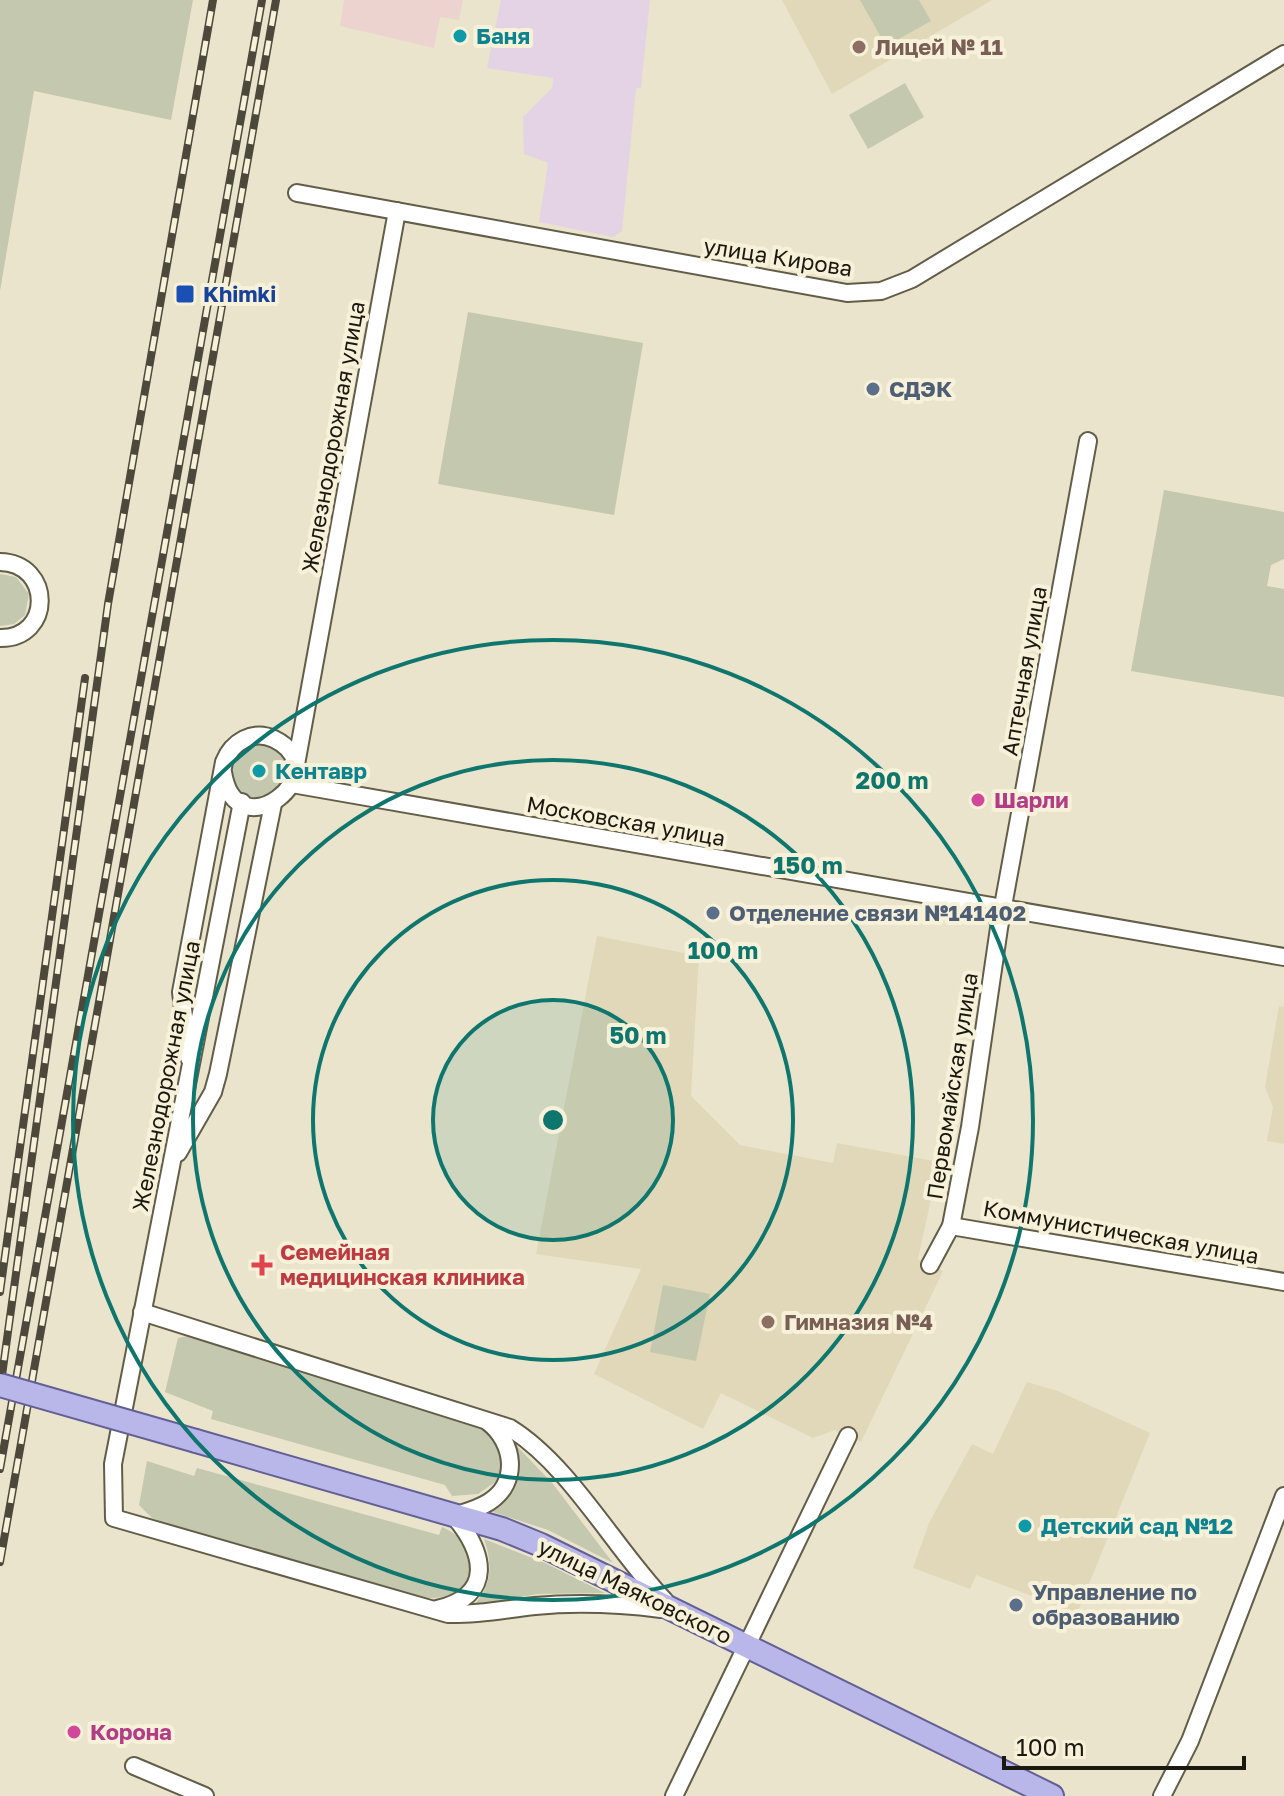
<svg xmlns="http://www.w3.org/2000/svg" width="1284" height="1796" font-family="'Golos Text',sans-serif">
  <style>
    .commercial { fill: #edd3cf }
    .industrial { fill: #e4d3e4 }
    .built { fill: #e0d8b9 }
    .green { fill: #c3c8ae }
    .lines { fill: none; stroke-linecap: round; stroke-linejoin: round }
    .minor-casing { stroke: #625d48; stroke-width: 20 }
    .major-casing { stroke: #636094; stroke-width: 26 }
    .minor { stroke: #fff; stroke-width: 16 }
    .major { stroke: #b9b7ea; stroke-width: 22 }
    .rail-casing { stroke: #4c493c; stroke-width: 8 }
    .rail { stroke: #f7f1d9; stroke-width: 5; stroke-dasharray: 15; stroke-linecap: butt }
    .major-bridge-casing { stroke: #636094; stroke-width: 26; stroke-linecap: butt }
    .major-bridge { stroke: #b9b7ea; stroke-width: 22 }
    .ring { fill: none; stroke: #0f766e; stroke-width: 4 }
    .culture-dot { fill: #0f9aa8; stroke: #f7f1d9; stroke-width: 3 }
    .education-dot { fill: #8d6e63; stroke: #f7f1d9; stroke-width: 3 }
    .transit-dot { fill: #1a4fb4; stroke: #f7f1d9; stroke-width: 3 }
    .service-dot { fill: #5c6f8a; stroke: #f7f1d9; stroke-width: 3 }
    .hotel-dot { fill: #d1479c; stroke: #f7f1d9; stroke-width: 3 }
    .health-dot { fill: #e0444e; stroke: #f7f1d9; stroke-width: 3 }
    .labels { text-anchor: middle; stroke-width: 8; stroke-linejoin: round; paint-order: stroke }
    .culture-label { font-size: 22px; font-weight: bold; fill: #0d838f; stroke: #f7f1d9; text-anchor: start }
    .education-label { font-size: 22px; font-weight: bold; fill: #785e54; stroke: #f7f1d9; text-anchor: start }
    .street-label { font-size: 22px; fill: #1a180f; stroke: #f7f1d9 }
    .transit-label { font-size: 22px; font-weight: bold; fill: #164399; stroke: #f7f1d9; text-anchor: start }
    .service-label { font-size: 22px; font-weight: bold; fill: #4e5e75; stroke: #f7f1d9; text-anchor: start }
    .hotel-label { font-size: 22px; font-weight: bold; fill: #b23c85; stroke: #f7f1d9; text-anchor: start }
    .health-label { font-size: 22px; font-weight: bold; fill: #be3a42; stroke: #f7f1d9; text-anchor: start }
    .centre { fill: #0f766e; stroke: #f7f1d9; stroke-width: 4 }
    .ring-label { font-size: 24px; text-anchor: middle; font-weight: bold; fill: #0f766e; stroke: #f7f1d9; stroke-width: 8; stroke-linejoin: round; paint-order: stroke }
  </style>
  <rect width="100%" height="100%" fill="#eae4cc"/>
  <!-- commercial -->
  <path class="commercial" d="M344,0H463L459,20L440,17L434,48L340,26Z"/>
  <!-- industrial -->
  <path class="industrial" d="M501,0H650L641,88H636L622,231L613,237L539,222L548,163L524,154L523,117L552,88L553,78L487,68Z"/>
  <!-- built -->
  <g class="built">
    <path d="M782,0H992L832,94Z"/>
    <path d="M597,936L699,956L691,1096L740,1145L833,1163L837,1143L939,1162L918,1259L943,1271L861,1442L835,1430L813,1438L721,1393L703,1429L594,1374L641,1269L536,1254Z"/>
    <path d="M1279,1006L1284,1007V1144L1267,1141L1273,1107L1265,1087Z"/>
    <path d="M1027,1382L1058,1391L1150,1433L1072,1626L1061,1622L1066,1609L976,1575L970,1589L913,1568L929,1523L972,1444L993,1454Z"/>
  </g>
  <!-- green -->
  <g class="green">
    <path d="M0,0H193L171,120L34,91L0,291Z"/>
    <path d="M860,0H919L931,21L886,46Z"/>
    <path d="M905,83L924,117L868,149L849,115Z"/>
    <path d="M468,312L643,343L614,515L438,484Z"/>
    <path d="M1164,490L1284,512V559L1271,565L1267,586L1284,589V697L1131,671Z"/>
    <path d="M0,574L16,577L29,594L25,615L14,624L0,626Z"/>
    <circle cx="259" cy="771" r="28"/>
    <path d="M663,1285L710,1294L696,1361L650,1352Z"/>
    <path d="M189,1336L485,1430C503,1443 504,1459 498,1480L478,1494L452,1496L445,1485L211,1419L213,1411L165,1392L178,1338Z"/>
    <path d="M514,1443L553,1484L613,1563L548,1530L493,1512C517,1493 524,1473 514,1443Z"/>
    <path d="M147,1461L194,1476L197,1468L439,1535L442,1527C488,1547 479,1599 427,1598L163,1522L152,1518L139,1505Z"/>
    <path d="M484,1539L545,1563L605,1593L537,1594L473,1606C492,1586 493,1564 484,1539Z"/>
  </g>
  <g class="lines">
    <defs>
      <g id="minor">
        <path d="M297,193L847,293L881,291L912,279L1284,54"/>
        <path d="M0,562C53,563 53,639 0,638"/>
        <path d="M295,770L397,211"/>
        <path d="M292,784L1284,957"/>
        <path d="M242,802L113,1464L114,1518L448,1614C478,1615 506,1609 535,1606C577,1602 620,1604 661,1609"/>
        <path d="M189,1058L181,992L224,762C232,742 253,729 274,739C340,771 236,854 223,772"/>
        <path d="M178,1153L213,1092L218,1074L273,804"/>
        <path d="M951,1226L1284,1282"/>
        <path d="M930,1265L951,1226L970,1127L999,928L1088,441"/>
        <path d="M142,1312L510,1428C570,1465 615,1549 665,1601"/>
        <path d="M437,1609C496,1595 484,1552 454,1516C466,1512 478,1509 489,1502C520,1482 514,1442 488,1422"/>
        <path d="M134,1766L205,1796"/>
        <path d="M674,1796L848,1436"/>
        <path d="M1162,1796L1190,1741L1284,1496"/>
      </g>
      <path id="major" d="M196,1441L502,1529L541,1545L1052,1796"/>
    </defs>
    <!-- minor casing -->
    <use href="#minor" class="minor-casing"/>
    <!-- major casing -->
    <use href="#major" class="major-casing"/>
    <!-- minor -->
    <use href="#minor" class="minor"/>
    <!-- major -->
    <use href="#major" class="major"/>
    <defs>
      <g id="rail">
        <path d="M0,1292L85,678"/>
        <path d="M0,1390L108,604L213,0"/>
        <path d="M0,1469L262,0"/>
        <path d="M0,1562L276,0"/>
      </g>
    </defs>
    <!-- rail casing -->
    <use href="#rail" class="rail-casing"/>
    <!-- rail -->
    <use href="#rail" class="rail"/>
    <defs>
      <path id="major-bridge" d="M0,1385L196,1441"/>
    </defs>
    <!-- major-bridge casing -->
    <use href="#major-bridge" class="major-bridge-casing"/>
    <!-- major-bridge -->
    <use href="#major-bridge" class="major-bridge"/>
  </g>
  <!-- distance rings -->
  <circle cx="553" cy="1120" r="120" fill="#0f766e" fill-opacity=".12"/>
  <g class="ring">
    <circle cx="553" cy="1120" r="120"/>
    <circle cx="553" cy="1120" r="240"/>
    <circle cx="553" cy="1120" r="360"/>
    <circle cx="553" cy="1120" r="480"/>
  </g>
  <!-- markers -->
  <g class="culture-dot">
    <circle cx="460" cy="36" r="8"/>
    <circle cx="259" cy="771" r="8"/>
    <circle cx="1025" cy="1526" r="8"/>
  </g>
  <g class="education-dot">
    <circle cx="859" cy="47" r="8"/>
    <circle cx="768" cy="1322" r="8"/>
  </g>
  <rect class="transit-dot" x="175" y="284" width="20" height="20" rx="4"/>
  <g class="service-dot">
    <circle cx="873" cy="389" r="8"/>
    <circle cx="713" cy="913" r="8"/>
    <circle cx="1016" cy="1605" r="8"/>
  </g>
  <g class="hotel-dot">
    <circle cx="978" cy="800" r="8"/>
    <circle cx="74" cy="1732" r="8"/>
  </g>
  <path class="health-dot" d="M258 1253h8v8h8v8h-8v8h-8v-8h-8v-8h8z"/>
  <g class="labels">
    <!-- culture labels -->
    <g class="culture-label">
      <text x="476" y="44">Баня</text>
      <text x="275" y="779">Кентавр</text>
      <text x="1041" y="1534">Детский сад №12</text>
    </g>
    <!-- education labels -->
    <g class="education-label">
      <text x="875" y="55">Лицей № 11</text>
      <text x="784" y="1330">Гимназия №4</text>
    </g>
    <!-- street labels -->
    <g class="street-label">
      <text transform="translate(778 257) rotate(9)" y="8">улица Кирова</text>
      <text transform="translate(333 437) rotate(-80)" y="8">Железнодорожная улица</text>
      <text transform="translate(1024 671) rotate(-80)" y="8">Аптечная улица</text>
      <text transform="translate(626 821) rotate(10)" y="8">Московская улица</text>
      <text transform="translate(166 1076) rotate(-79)" y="8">Железнодорожная улица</text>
      <text transform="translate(952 1086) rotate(-81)" y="8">Первомайская улица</text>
      <text transform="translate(1121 1232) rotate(10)" y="8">Коммунистическая улица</text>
      <text transform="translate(635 1591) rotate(26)" y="8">улица Маяковского</text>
    </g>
    <!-- transit labels -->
    <g class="transit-label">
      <text x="203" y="302">Khimki</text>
    </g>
    <!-- service labels -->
    <g class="service-label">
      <text x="889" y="397">СДЭК</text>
      <text x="729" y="921">Отделение связи №141402</text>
      <text x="1032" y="1600">Управление по<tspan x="1032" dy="25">образованию</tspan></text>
    </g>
    <!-- hotel labels -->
    <g class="hotel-label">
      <text x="994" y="808">Шарли</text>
      <text x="90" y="1740">Корона</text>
    </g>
    <!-- health labels -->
    <g class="health-label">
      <text x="280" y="1260">Семейная<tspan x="280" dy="25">медицинская клиника</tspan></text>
    </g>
  </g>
  <circle cx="553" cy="1120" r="12" class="centre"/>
  <g class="ring-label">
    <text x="892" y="789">200 m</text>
    <text x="808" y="874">150 m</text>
    <text x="723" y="959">100 m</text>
    <text x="638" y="1044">50 m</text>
  </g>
  <!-- scale -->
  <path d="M1004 1756v12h240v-12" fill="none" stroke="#1a180f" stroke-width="4"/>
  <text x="1016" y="1756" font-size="24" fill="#1a180f" stroke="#f7f1d9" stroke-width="6" paint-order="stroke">100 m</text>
</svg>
